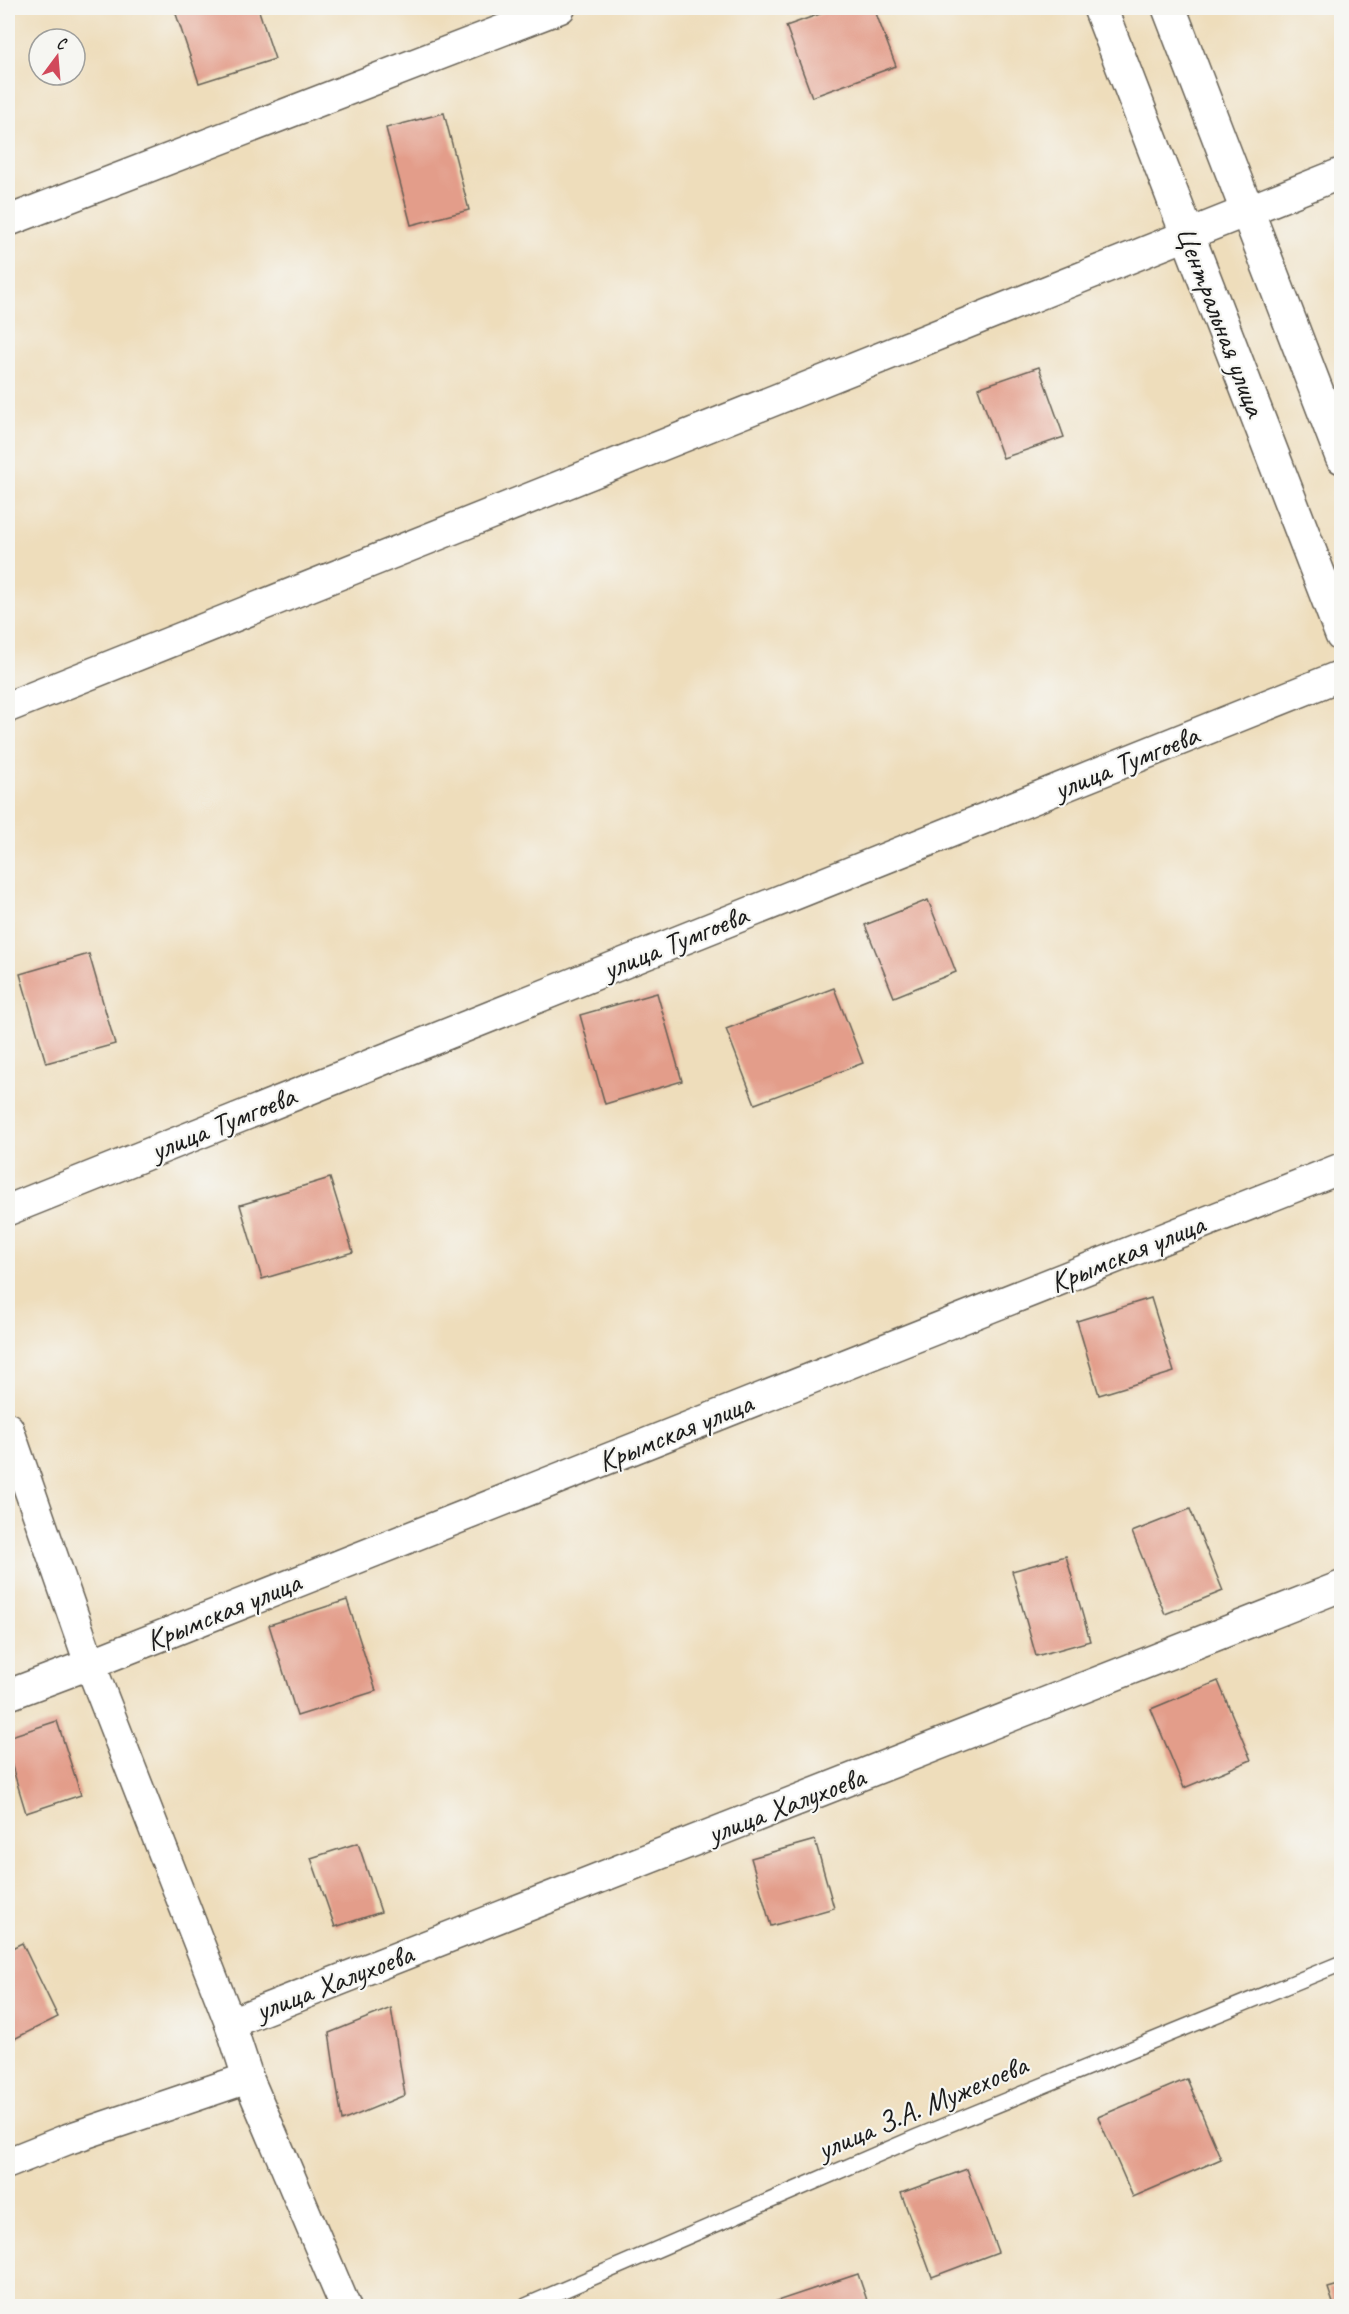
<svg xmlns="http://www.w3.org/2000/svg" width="1349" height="2314" font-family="Caveat,sans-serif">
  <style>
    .building { fill: #e39d8a }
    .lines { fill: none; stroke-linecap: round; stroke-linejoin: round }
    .service-casing { stroke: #666054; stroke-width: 18 }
    .minor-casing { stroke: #666054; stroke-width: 33 }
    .tertiary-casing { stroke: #666054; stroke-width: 36 }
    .service { stroke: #fff; stroke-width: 15 }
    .minor { stroke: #fff; stroke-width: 30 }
    .tertiary { stroke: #fff; stroke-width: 33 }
    .labels { text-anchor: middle; stroke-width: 4.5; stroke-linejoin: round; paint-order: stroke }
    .street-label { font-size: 30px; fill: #1c1c1c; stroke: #f6f6f2 }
  </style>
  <rect width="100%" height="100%" fill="#f6f6f2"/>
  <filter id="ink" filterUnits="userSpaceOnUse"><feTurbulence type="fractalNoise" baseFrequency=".0167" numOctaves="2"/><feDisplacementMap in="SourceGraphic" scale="12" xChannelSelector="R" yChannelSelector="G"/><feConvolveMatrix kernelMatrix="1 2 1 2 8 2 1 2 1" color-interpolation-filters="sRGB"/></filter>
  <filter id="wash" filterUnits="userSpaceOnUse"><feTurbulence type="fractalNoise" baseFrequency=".008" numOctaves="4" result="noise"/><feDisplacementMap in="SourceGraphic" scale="24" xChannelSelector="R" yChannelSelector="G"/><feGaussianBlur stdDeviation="1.35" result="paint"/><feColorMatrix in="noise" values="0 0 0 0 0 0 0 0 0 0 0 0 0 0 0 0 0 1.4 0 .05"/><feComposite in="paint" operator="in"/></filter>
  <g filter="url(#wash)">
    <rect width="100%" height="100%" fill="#edb"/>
    <g id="blocks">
      <!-- building -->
      <g class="building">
        <path d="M174,8H258L275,59L199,83Z"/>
        <path d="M837,8H874L896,66L812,97L786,26Z"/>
        <path d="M444,113L469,210L411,225L386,128Z"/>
        <path d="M1039,367L1064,437L1003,458L978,388Z"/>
        <path d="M928,900L956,972L894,997L865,925Z"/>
        <path d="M89,954L115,1044L46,1063L20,974Z"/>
        <path d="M834,988L863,1063L755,1104L726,1029Z"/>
        <path d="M657,993L682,1081L605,1104L580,1015Z"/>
        <path d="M330,1178L353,1252L262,1279L240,1205Z"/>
        <path d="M1151,1298L1174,1372L1099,1395L1077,1321Z"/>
        <path d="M1190,1509L1223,1591L1165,1614L1132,1532Z"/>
        <path d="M1066,1556L1090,1641L1036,1656L1012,1571Z"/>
        <path d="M347,1600L376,1691L297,1716L269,1625Z"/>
        <path d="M1218,1681L1251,1760L1184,1788L1151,1709Z"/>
        <path d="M57,1721L81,1795L26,1813L8,1753V1737Z"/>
        <path d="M815,1840L834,1908L771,1926L751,1858Z"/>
        <path d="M358,1843L381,1912L335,1927L311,1858Z"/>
        <path d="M22,1943L58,2017L8,2042V1950Z"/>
        <path d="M391,2008L405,2095L342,2121L329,2033Z"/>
        <path d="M1187,2079L1221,2159L1133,2197L1098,2117Z"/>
        <path d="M967,2169L998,2252L932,2277L901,2193Z"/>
        <path d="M858,2274L869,2306H766L765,2305Z"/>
        <path d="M1342,2284V2306H1334L1328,2288Z"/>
        <path d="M8,2287L14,2306H8Z"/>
      </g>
    </g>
  </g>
  <g filter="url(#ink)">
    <use href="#blocks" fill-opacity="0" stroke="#666054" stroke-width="1.5"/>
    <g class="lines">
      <defs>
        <path id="service" d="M526,2306L915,2138L1342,1963"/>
        <g id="minor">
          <path d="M8,221L560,8"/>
          <path d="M8,707L1342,173"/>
          <path d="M8,1210L1342,675"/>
          <path d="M8,1428L90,1664L230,2023L248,2078L345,2306"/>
          <path d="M8,1695L90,1664L1342,1168"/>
          <path d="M230,2023L1342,1586"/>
          <path d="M8,2163L68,2139L248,2078"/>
        </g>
        <g id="tertiary">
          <path d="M1100,8L1342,635"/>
          <path d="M1169,8L1342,457"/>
        </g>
      </defs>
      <!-- service casing -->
      <use href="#service" class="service-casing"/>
      <!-- minor casing -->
      <use href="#minor" class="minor-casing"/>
      <!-- tertiary casing -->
      <use href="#tertiary" class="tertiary-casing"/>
      <!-- service -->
      <use href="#service" class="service"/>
      <!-- minor -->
      <use href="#minor" class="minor"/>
      <!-- tertiary -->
      <use href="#tertiary" class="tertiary"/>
    </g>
  </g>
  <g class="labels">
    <!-- street labels -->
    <g class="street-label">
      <text transform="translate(1221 321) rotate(69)" y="10">Центральная улица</text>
      <text transform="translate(1126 762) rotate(-22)" y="10">улица Тумгоева</text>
      <text transform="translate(675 942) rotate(-22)" y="10">улица Тумгоева</text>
      <text transform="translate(223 1123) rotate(-22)" y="10">улица Тумгоева</text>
      <text transform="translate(1127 1253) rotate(-22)" y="10">Крымская улица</text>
      <text transform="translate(675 1432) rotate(-22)" y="10">Крымская улица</text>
      <text transform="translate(223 1611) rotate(-22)" y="10">Крымская улица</text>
      <text transform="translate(786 1805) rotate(-21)" y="10">улица Халухоева</text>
      <text transform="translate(334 1982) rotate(-21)" y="10">улица Халухоева</text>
      <text transform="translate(922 2107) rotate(-23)" y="10">улица З.А. Мужехоева</text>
    </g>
  </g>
  <!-- margin -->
  <rect width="1349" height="2314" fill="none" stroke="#f6f6f2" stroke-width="30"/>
  <!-- north arrow -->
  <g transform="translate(57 57) rotate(16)"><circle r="28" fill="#f6f6f2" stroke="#9f9f9c" stroke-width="1.5"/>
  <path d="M0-4.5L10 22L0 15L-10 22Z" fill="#d1495b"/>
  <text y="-9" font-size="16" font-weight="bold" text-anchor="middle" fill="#1c1c1c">С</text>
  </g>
</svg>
